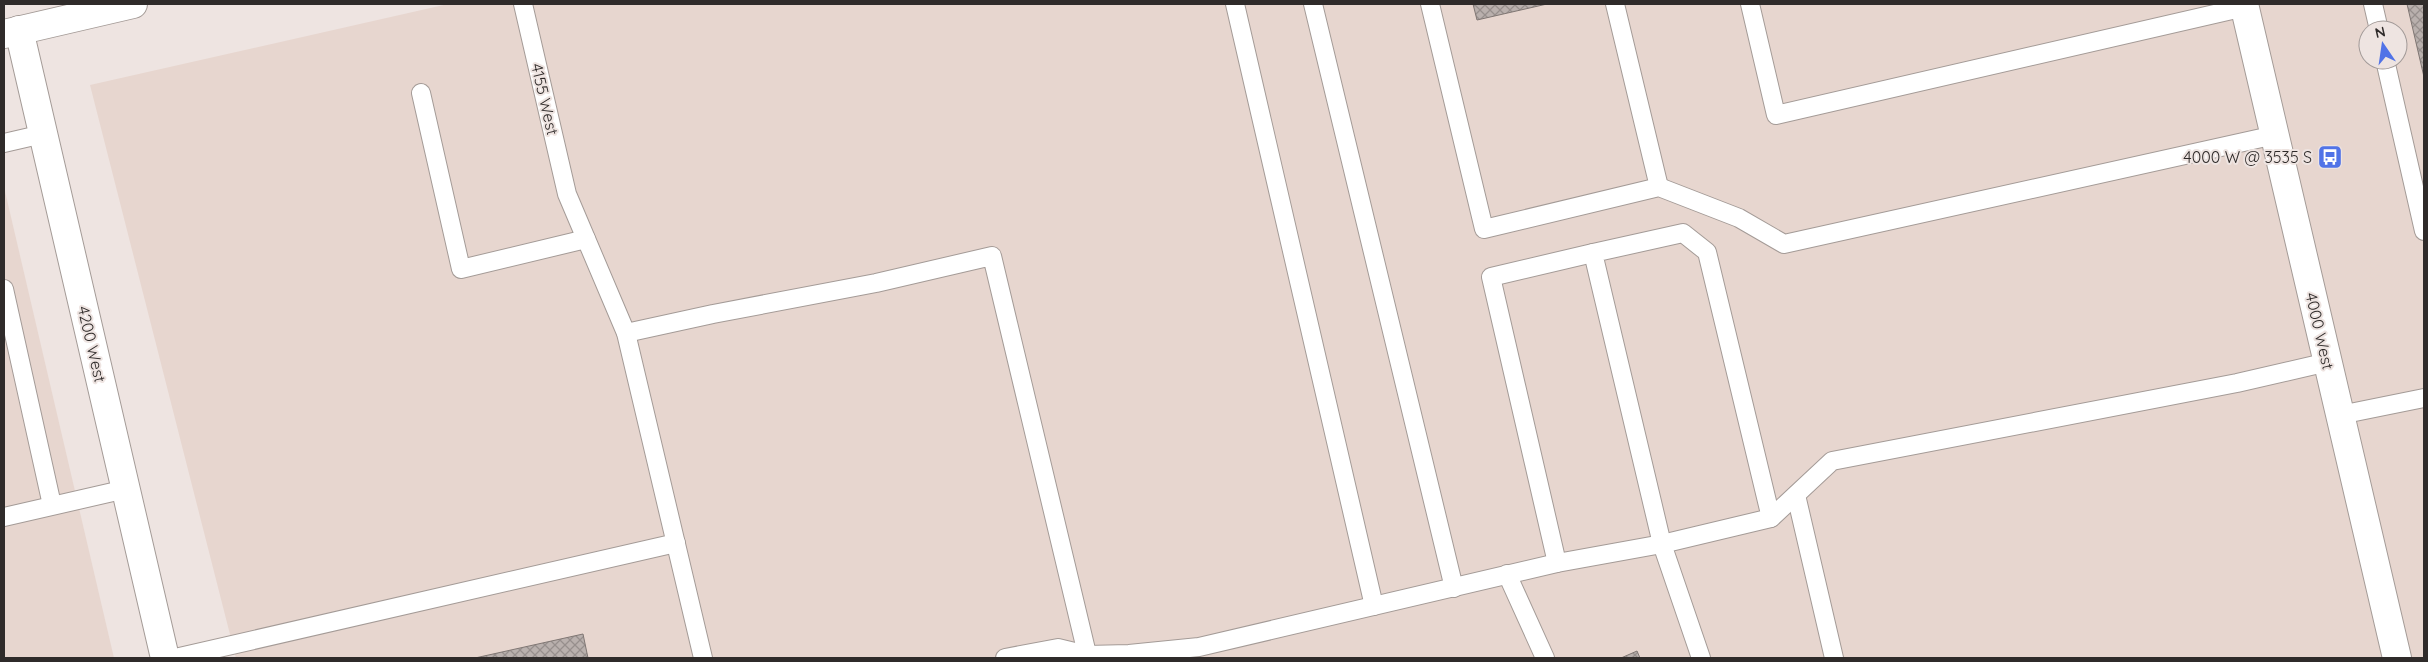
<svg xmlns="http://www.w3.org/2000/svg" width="2428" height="662" font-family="Quicksand,sans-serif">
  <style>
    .built { fill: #e7d6cf; fill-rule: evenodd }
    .building { fill: url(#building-cross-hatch); stroke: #7f7673 }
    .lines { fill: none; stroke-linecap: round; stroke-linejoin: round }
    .lane-casing { stroke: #a49b97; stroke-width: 20 }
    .street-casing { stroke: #a49b97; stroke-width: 30 }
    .secondary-casing { stroke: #a49b97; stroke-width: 30 }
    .primary-casing { stroke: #a49b97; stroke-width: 30 }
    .lane { stroke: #fff; stroke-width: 18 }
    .street { stroke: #fff; stroke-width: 28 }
    .secondary { stroke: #fff; stroke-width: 28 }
    .primary { stroke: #fff; stroke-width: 28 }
    .labels { text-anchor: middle; stroke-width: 4; stroke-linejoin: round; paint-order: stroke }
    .street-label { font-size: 16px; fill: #2f2b2a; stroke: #eee4e1 }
    .poi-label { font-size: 16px; fill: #2f2b2a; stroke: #eee4e1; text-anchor: end }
  </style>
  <defs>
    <pattern id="building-cross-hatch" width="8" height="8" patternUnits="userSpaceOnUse" patternTransform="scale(1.25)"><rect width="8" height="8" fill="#b9b0ad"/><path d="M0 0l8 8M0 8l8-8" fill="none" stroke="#978f8d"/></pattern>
  </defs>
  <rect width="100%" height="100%" fill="#eee4e1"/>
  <!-- built -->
  <g class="built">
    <path d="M448,4H2424V658H236L90,85ZM2368,30H2398V60H2368Z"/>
    <path d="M4,187L114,658H4Z"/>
  </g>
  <!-- building -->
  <g class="building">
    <path d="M1473,4H1547L1477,20Z"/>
    <path d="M2407,4H2424V77Z"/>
    <path d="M583,634L588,658H475Z"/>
    <path d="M1637,651L1640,658H1621Z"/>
  </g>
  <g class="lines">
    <defs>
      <g id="lane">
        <path d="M523,4L567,194L626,333L703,658"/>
        <path d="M1235,4L1374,606"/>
        <path d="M1313,4L1454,588"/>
        <path d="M1430,4L1484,229L1659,187L1739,218L1784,244L2275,135"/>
        <path d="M1615,4L1659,187"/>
        <path d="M1750,4L1776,115L2245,7"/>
        <path d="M2373,4L2379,30"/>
        <path d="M2385,60L2424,231"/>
        <path d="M421,93L461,269L586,239"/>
        <path d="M4,143L43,134"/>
        <path d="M4,289L52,505"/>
        <path d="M626,333L713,314L876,283L992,256L1088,658"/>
        <path d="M2340,415L2424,398"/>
        <path d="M1796,495L1834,658"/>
        <path d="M4,517L126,489"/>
        <path d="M1557,563L1491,277L1593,253"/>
        <path d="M1507,574L1545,658"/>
        <path d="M175,658L676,543"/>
        <path d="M1005,658L1058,648L1087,655L1129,654L1199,647L1557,563L1662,544L1771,518L1832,461L2237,383L2328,362"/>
        <path d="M1701,658L1662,544L1593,253L1683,233L1707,252L1771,518"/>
      </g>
      <path id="street" d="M19,30L165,658"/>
      <path id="secondary" d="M2244,4L2397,658"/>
      <path id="primary" d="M4,34L133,4"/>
    </defs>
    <!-- lane casing -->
    <use href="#lane" class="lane-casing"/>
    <!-- street casing -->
    <use href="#street" class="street-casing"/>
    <!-- secondary casing -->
    <use href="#secondary" class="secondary-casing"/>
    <!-- primary casing -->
    <use href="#primary" class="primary-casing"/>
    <!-- lane -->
    <use href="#lane" class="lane"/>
    <!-- street -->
    <use href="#street" class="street"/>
    <!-- secondary -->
    <use href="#secondary" class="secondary"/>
    <!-- primary -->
    <use href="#primary" class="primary"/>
  </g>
  <!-- icons -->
  <defs>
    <symbol id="bus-square" viewBox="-11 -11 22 22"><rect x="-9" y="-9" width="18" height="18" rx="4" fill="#5173e7" stroke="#eee4e1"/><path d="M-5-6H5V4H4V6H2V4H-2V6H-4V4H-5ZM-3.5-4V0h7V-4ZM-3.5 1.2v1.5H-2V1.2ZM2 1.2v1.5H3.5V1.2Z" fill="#fff"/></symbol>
  </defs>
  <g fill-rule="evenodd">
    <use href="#bus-square" x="2316" y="143" width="28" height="28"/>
  </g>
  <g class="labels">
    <!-- street labels -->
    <g class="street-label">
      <text transform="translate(545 99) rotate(77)" y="6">4155 West</text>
      <text transform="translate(2320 331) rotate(77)" y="6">4000 West</text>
      <text transform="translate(92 344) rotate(77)" y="6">4200 West</text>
    </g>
    <!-- poi labels -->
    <g class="poi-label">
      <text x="2312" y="163">4000 W @ 3535 S</text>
    </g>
  </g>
  <!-- border -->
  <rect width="2428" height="662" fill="none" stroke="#2f2b2a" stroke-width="10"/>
  <!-- north arrow -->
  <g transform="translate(2383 45) rotate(347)"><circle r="24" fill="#eee4e1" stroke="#a29a98"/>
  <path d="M0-4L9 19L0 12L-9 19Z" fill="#5173e7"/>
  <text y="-8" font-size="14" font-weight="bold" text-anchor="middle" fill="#2f2b2a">N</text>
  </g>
</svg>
